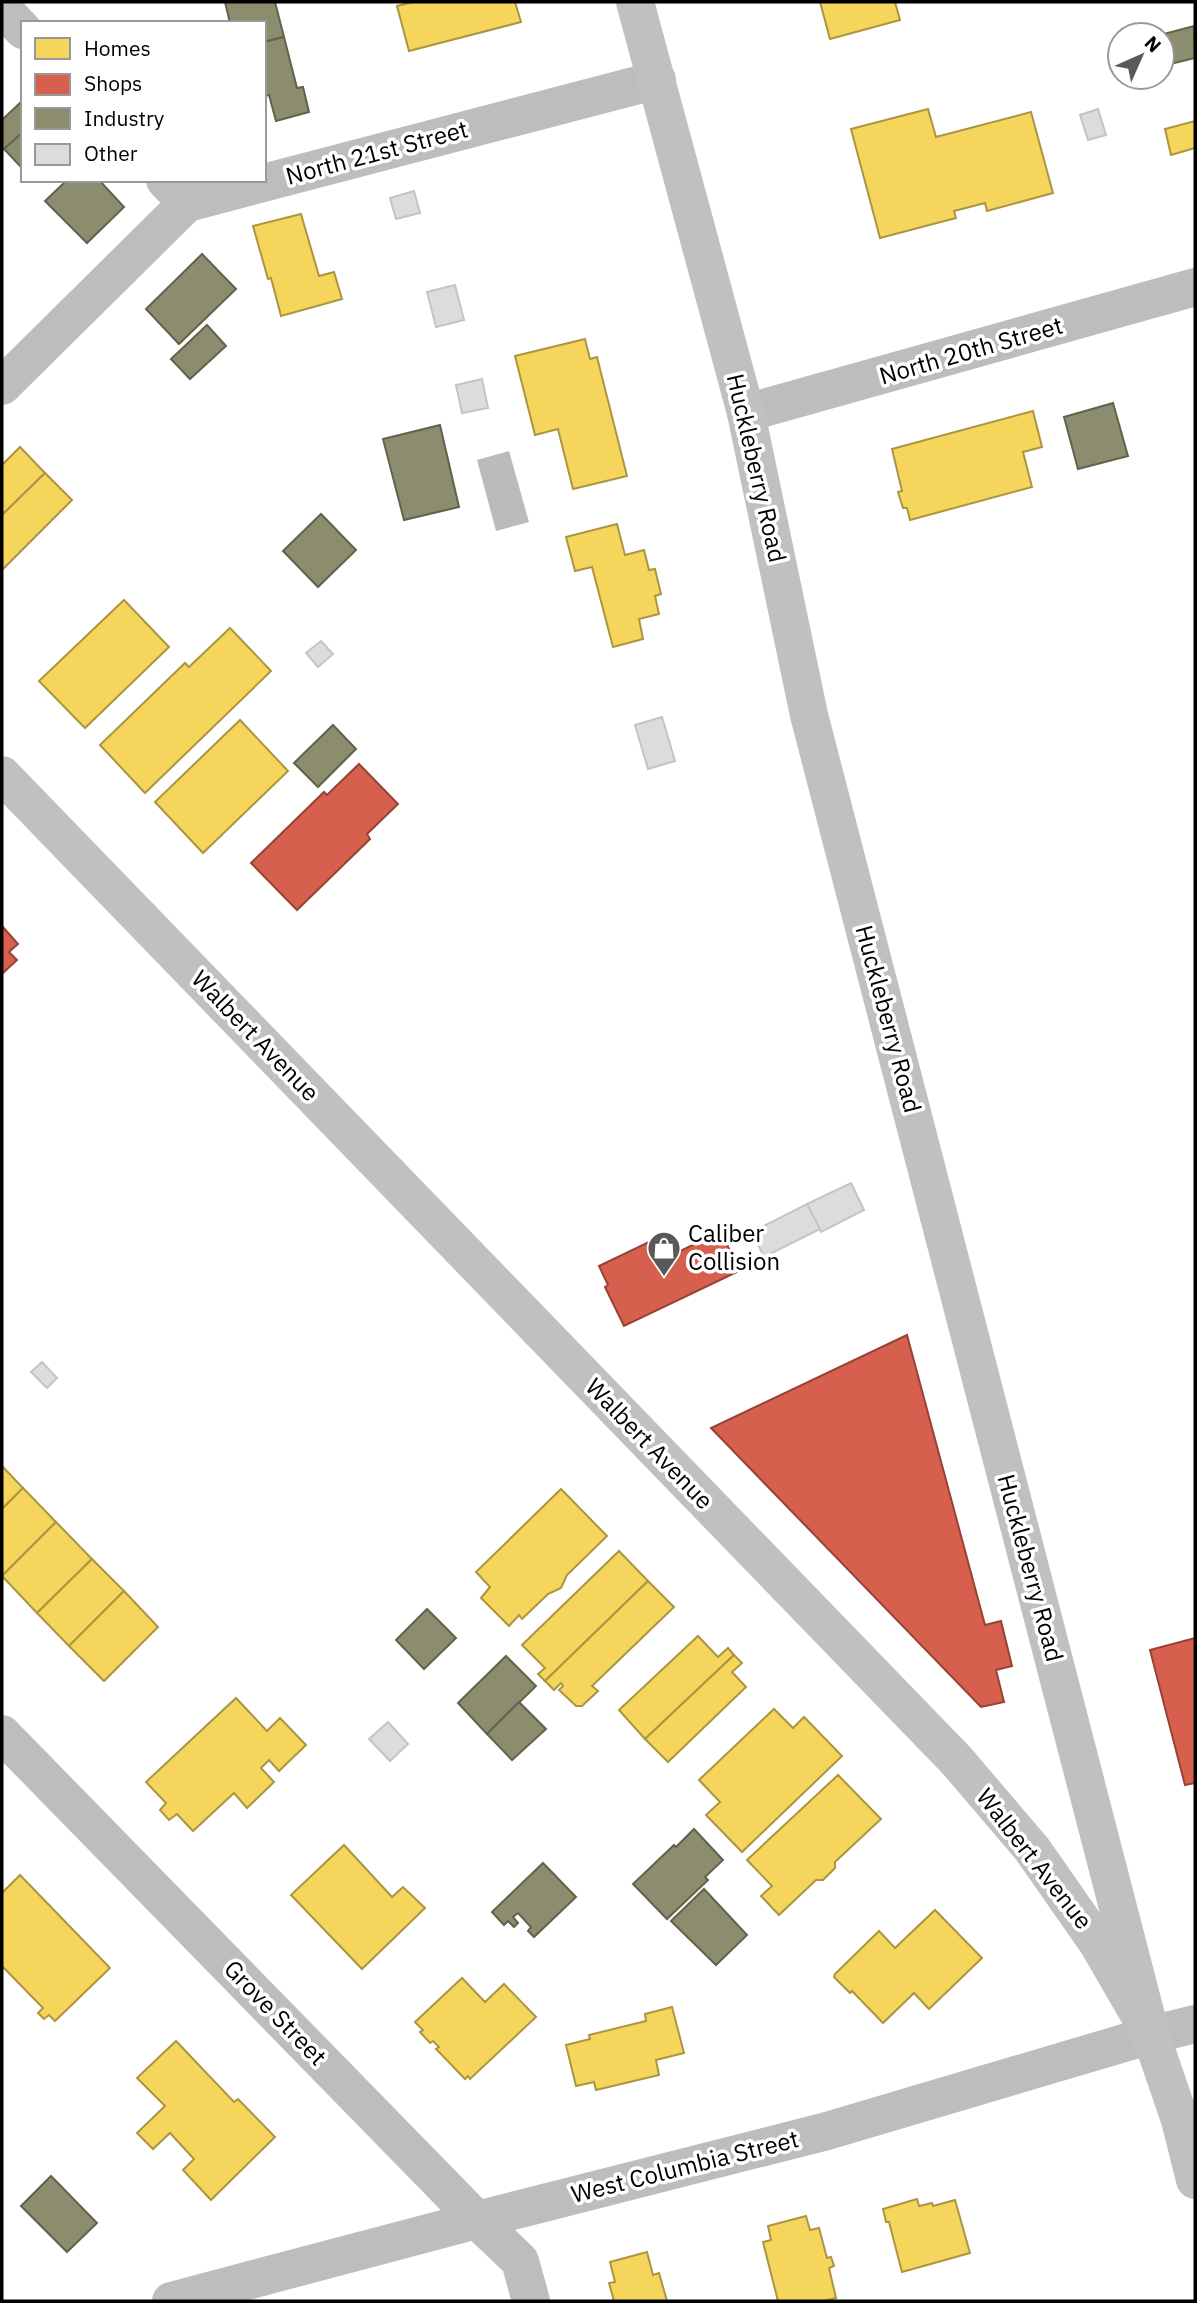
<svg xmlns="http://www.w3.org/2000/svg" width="1197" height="2303" font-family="'IBM Plex Sans',sans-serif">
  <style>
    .water { fill: #bbb }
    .homes { fill: #f6d55c; stroke: #ac9540; stroke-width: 2 }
    .shops { fill: #d6604d; stroke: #964336; stroke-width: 2 }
    .industry { fill: #8c8c6e; stroke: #62624d; stroke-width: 2 }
    .building { fill: #dcdcdc; stroke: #c4c4c4; stroke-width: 2 }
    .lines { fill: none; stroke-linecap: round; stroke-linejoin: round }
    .street { stroke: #bdbdbd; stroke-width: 38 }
    .secondary { stroke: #c0c0c0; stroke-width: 38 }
    .labels { text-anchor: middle; stroke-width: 7; stroke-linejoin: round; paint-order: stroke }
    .street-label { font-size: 24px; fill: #000; stroke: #fff }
    .poi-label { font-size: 24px; fill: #000; stroke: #fff; text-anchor: start }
  </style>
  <rect width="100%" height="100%" fill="#fff"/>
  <!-- water -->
  <path class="water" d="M509,451L529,522L496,531L477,460Z"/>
  <!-- homes -->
  <g class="homes">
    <path d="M413,2H515L521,22L409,51L397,6Z"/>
    <path d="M820,2H895L900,20L830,39Z"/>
    <path d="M928,109L936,137L1031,112L1053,193L987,211L985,203L954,211L956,218L880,238L851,129Z"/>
    <path d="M1195,121V148L1171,155L1165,129Z"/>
    <path d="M301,214L319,276L334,272L342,299L281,316L271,278L268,279L253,226Z"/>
    <path d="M585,339L590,359L597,357L627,476L573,489L558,429L535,435L515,356Z"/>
    <path d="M1033,411L1042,447L1023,452L1032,487L910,520L907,508H903L898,492L902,491L892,449Z"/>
    <path d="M20,447L45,473L2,515V465Z"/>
    <path d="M45,473L72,500L2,570V515Z"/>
    <path d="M617,524L625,555L644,550L649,570L655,569L661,594L655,596L659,614L639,619L643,639L613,647L592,567L575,571L566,537Z"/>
    <path d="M124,600L169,647L85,728L39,681Z"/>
    <path d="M230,628L271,671L145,793L100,745L185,663L189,667Z"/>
    <path d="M240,720L288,771L203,853L155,802Z"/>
    <path d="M2,1466L23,1488L2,1509Z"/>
    <path d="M23,1488L56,1522L2,1576V1509Z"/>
    <path d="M561,1489L607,1536L567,1575L561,1588L548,1594L522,1619L519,1615L509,1626L481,1598L490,1587L476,1572Z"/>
    <path d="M56,1522L92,1559L37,1613L2,1576Z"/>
    <path d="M619,1551L648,1581L545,1681L538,1674L545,1668L522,1645Z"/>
    <path d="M92,1559L124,1591L69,1646L37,1613Z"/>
    <path d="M648,1581L674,1607L592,1686L598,1691L582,1706H576L559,1690L563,1686L561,1683L554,1690L545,1681Z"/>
    <path d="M124,1591L158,1627L104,1681L69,1646Z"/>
    <path d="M698,1636L718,1657L728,1648L734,1655L645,1739L619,1710Z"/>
    <path d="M734,1655L742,1663L732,1672L746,1687L668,1762L645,1739Z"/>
    <path d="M236,1698L267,1731L280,1718L306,1745L279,1771L269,1760L261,1768L274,1782L247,1808L234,1793L193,1831L177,1814L169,1820L160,1810L166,1803L146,1782Z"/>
    <path d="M774,1709L793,1728L804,1717L842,1756L742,1852L706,1815L720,1802L699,1780Z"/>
    <path d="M838,1775L881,1819L835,1862V1868L823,1880H816L779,1915L761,1896L772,1886L747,1860Z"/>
    <path d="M344,1845L392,1897L403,1887L425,1908L362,1969L291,1895Z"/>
    <path d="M20,1875L110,1968L55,2021L49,2015L44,2019L38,2013L43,2008L2,1966V1893Z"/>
    <path d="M935,1910L982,1958L929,2009L914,1993L883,2023L852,1991L850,1993L834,1977L835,1974L879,1931L895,1948Z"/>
    <path d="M462,1978L485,2002L504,1984L536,2017L470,2079L468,2076L465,2079L436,2049L439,2047L433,2041L430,2043L420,2032L423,2030L415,2022Z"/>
    <path d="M672,2007L684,2053L656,2060L659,2075L596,2090L594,2082L576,2086L566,2045L590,2039L589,2035L646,2021L645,2014Z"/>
    <path d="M176,2041L234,2102L238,2099L275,2137L211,2200L183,2170L194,2159L170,2133L153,2149L137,2133L165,2106L137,2078Z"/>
    <path d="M917,2199L919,2206L932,2203L933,2206L955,2200L970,2253L902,2272L889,2222H886L883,2209Z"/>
    <path d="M806,2216L810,2230L819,2228L827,2258L831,2257L834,2266L829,2268L836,2298L824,2301H778L763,2242L771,2240L768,2226Z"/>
    <path d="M647,2252L653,2275L659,2273L667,2301H614L609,2283L615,2282L610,2262Z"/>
  </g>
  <!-- shops -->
  <g class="shops">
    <path d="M359,764L398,804L367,834L370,839L297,910L251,863L324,792L327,795Z"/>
    <path d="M2,926L18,944L9,952L17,960L2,974Z"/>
    <path d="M721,1231L739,1271L624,1326L605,1287L608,1285L599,1266L655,1239L664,1259Z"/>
    <path d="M907,1335L985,1625L1001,1621L1012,1666L996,1670L1004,1702L981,1707L711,1428Z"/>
    <path d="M1195,1638V1783L1185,1785L1150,1650Z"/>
  </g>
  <!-- industry -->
  <g class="industry">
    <path d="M225,2H275L284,37L264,42V23H230Z"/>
    <path d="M1194,26L1195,58L1162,66L1160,35Z"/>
    <path d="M284,37L297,88L303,87L309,112L276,121L269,95L264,96V42Z"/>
    <path d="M23,100V132L4,149L2,147V120Z"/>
    <path d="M23,132V164L20,166L4,149Z"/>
    <path d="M67,180H99L124,207L87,243L45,201Z"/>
    <path d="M202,254L236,289L179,344L146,309Z"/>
    <path d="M207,325L226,346L190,379L171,359Z"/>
    <path d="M1113,403L1128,456L1078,469L1064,417Z"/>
    <path d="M440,425L459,507L404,520L383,439Z"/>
    <path d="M321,514L356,550L318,587L283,551Z"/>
    <path d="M333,725L356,749L318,787L294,763Z"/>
    <path d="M427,1609L456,1638L424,1669L396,1640Z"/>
    <path d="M506,1656L536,1686L487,1734L458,1703Z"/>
    <path d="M519,1702L546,1729L512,1760L487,1734Z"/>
    <path d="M694,1829L723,1860L705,1877L708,1880L667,1919L633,1884L674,1845L676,1847Z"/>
    <path d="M543,1863L576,1897L534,1937L528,1931L531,1927L518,1913L513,1917L518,1923L514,1927L508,1921L504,1925L492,1912Z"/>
    <path d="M704,1889L747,1935L716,1965L671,1921Z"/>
    <path d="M51,2176L97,2223L67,2252L21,2206Z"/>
  </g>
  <!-- building -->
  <g class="building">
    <path d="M1098,109L1106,135L1088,140L1080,115Z"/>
    <path d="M414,191L420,213L396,219L390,198Z"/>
    <path d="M455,285L464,320L436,327L427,292Z"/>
    <path d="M482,379L488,408L462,413L456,385Z"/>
    <path d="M321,641L333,654L318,667L306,653Z"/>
    <path d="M662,717L675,761L648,769L635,725Z"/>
    <path d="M851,1183L864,1210L821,1232L807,1204Z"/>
    <path d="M807,1204L820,1229L764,1257L752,1232Z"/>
    <path d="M42,1362L57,1378L47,1388L31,1372Z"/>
    <path d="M388,1722L408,1744L390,1761L369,1739Z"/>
  </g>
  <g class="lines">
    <!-- street -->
    <g class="street">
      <path d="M2,8L23,30"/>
      <path d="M165,180L187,203"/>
      <path d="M2,386L187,203L657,80"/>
      <path d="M746,413L1195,287"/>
      <path d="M2,1734L477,2220L520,2261L531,2301"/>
      <path d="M171,2301L477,2220L827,2131L1151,2035L1195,2024"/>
    </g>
    <!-- secondary -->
    <g class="secondary">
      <path d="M635,2L746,413L809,715L1151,2035"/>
      <path d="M2,775L957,1761L1032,1849L1097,1942L1151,2035L1180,2120L1195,2180"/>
    </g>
  </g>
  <!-- icons -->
  <defs>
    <symbol id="shop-pin" viewBox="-11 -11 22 30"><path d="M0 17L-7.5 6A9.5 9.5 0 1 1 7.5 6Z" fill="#595959" stroke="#fff"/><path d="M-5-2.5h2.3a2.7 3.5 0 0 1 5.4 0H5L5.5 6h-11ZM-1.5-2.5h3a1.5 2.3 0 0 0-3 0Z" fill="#fff"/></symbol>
  </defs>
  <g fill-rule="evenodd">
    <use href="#shop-pin" x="645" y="1229" width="38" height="52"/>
  </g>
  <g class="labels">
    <!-- street labels -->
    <g class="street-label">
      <text transform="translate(377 153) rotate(-15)" y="8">North 21st Street</text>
      <text transform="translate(971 351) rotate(-16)" y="8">North 20th Street</text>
      <text transform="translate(756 468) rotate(77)" y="8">Huckleberry Road</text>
      <text transform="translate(888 1019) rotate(75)" y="8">Huckleberry Road</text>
      <text transform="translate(255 1036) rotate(46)" y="8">Walbert Avenue</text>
      <text transform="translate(649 1444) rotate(46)" y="8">Walbert Avenue</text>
      <text transform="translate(1030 1568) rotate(75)" y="8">Huckleberry Road</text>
      <text transform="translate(1034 1859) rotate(52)" y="8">Walbert Avenue</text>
      <text transform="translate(275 2013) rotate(46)" y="8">Grove Street</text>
      <text transform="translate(685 2167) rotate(-14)" y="8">West Columbia Street</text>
    </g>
    <!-- poi labels -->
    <g class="poi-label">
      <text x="688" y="1242">Caliber<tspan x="688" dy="28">Collision</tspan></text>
    </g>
  </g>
  <!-- border -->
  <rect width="1197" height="2303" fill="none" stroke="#000000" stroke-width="7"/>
  <!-- legend -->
  <rect x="21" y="21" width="245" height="161" fill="#ffffff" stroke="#999999" stroke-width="2"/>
  <rect x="35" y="38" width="35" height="21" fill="#f6d55c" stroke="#999999" stroke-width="2"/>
  <text x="84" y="56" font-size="21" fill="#000000">Homes</text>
  <rect x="35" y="74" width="35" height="21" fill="#d6604d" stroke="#999999" stroke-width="2"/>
  <text x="84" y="91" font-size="21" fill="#000000">Shops</text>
  <rect x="35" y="108" width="35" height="21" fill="#8c8c6e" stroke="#999999" stroke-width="2"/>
  <text x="84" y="126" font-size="21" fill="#000000">Industry</text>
  <rect x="35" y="144" width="35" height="21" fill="#dcdcdc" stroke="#999999" stroke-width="2"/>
  <text x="84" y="161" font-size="21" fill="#000000">Other</text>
  <!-- north arrow -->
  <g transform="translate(1141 56) rotate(45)"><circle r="33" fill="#ffffff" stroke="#999999" stroke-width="2"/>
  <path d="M0-5L12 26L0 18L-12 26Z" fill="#595959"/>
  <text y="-10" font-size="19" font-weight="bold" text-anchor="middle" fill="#000000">N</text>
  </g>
</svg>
